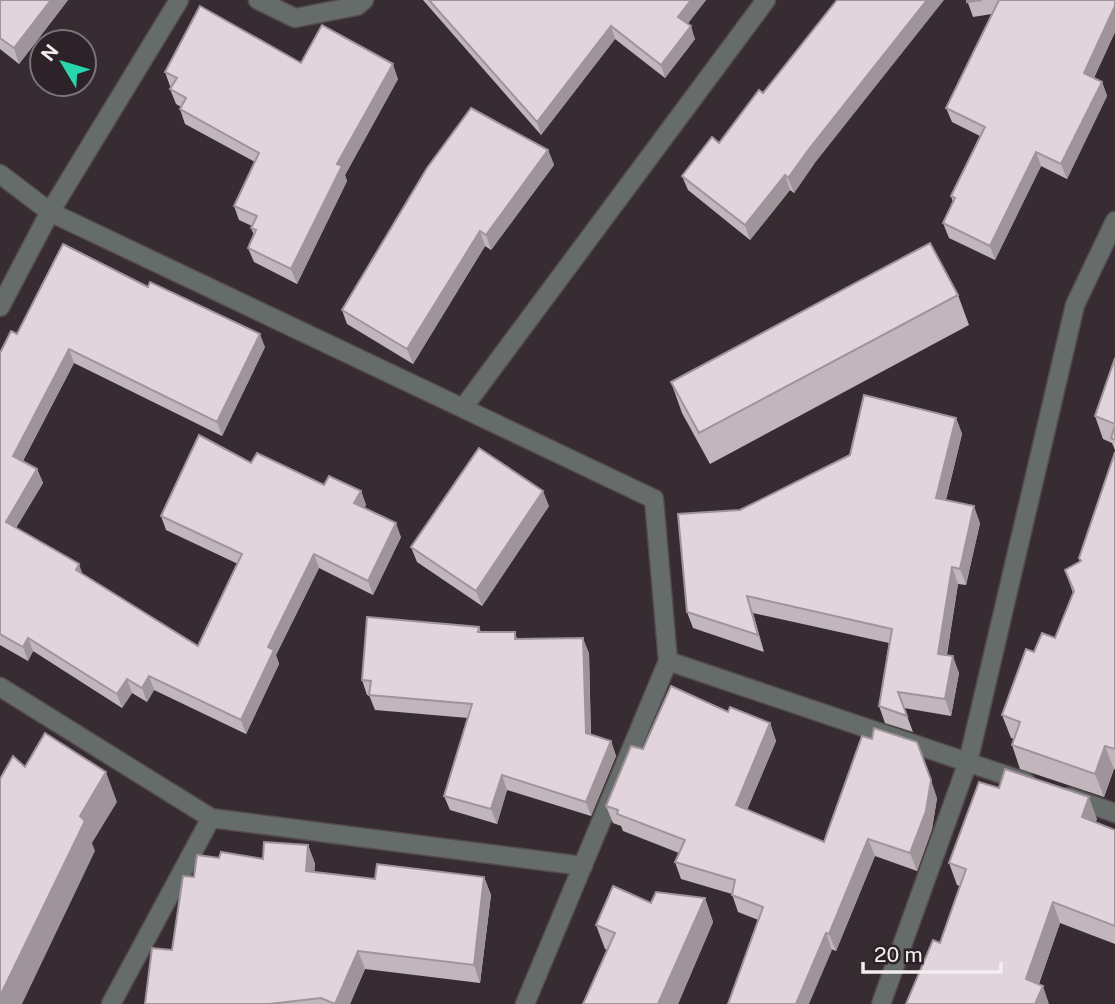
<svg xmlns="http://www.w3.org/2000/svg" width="1115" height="1004" font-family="'Public Sans',sans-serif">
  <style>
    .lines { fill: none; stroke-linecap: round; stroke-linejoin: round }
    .street-casing { stroke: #544b50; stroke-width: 21 }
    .street { stroke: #666c6a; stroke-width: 18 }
    .wall { fill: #c2b6bd }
    .shaded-wall { fill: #9e949a }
    .building { fill: #e2d4dc; stroke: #9e949a; stroke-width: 2 }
  </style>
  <rect width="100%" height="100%" fill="#362c32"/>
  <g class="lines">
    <defs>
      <g id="street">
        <path d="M258,0L295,18L357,6L364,0"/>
        <path d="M0,174L50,212L654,499L668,661L525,1004"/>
        <path d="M0,307L50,212L179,0"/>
        <path d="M463,408L766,0"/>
        <path d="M668,661L1026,782"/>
        <path d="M0,687L211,818L583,866"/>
        <path d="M1069,797L1115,813"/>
        <path d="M111,1004L211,818"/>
        <path d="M881,1004L968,762L1075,305L1115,221"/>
      </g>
    </defs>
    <!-- street casing -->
    <use href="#street" class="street-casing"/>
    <!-- street -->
    <use href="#street" class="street"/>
  </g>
  <!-- wall -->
  <g class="wall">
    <path d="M0,0H68L19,64L0,49Z"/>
    <path d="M423,0H706L687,24L695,39L665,78L615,39L541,135Z"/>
    <path d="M967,0H1115V32L1094,78L1102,82L1107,96L1067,179L1041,166L995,260L949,238L943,223L953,202L951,196L980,136L952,122L946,108L992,14L973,17Z"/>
    <path d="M301,63L398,79L345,175L347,181L297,284L254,262L248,248L254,235L251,228L252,226L239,220L234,206L255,162L185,124L180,109L181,107L176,104L170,89L172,87L170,86L165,72Z"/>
    <path d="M763,93L814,164L794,193L790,190L750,240L688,190L682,176L719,143Z"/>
    <path d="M548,150L554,165L491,250L485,246L413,364L347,324L342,310Z"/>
    <path d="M958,295L969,325L710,464L682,413L671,382Z"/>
    <path d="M17,334L265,347L222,436L74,363L23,461L37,469L43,483L16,528L83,575L198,646L238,564L166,530L161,516L251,463L324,485L361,491L366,505L364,508L401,537L373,595L319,568L276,655L279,664L246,734L154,690L147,702L132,693L122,708L33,651L28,661L0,645V353Z"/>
    <path d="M1115,358V450L1112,443L1103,439L1095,416Z"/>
    <path d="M956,418L962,434L946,500L980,523L966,585L958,584L947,655L959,673L951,716L904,708L913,732L885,723L879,706L889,643L753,613L764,652L693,628L687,612L740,510Z"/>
    <path d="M1115,452V769H1114L1104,797L1020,769L1012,745L1014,739L1011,738L1002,715L1034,652L1055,638L1073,593L1065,570L1080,562L1079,558Z"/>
    <path d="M549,506L482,606L417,562L411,547Z"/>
    <path d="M479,627L481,632H515L517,639L589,653L591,735L611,741L616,756L591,816L507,790L497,824L450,810L444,796L468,718L375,710L369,695H367L362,680Z"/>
    <path d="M728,712L770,723L776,741L747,810L824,842L937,798L932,829L917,871L875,856L836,951L738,912L732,894L681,879L675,862L679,853L623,831L621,826L613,823L606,806L643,749Z"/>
    <path d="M999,788L1097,819L1095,822L1115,830V944L1060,923L1039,984L940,943L960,886L957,885L949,863Z"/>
    <path d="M308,845L315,864L314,872L375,879L484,877L491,895L480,983L365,969L350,1004H145L172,950L194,877Z"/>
    <path d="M705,898L713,922L678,1004H583L607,950L605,949L596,925L651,903Z"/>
  </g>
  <!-- shaded-wall -->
  <g class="shaded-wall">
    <path d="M51,0H68L19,64L14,48Z"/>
    <path d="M691,0H706L683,30L678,17Z"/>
    <path d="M927,0H944L814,164L794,193L788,178L809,149Z"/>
    <path d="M1115,6V32L1089,88L1084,73Z"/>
    <path d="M611,26L615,39L541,135L537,122Z"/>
    <path d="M691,26L695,39L665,78L661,65Z"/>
    <path d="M393,64L398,79L345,175L347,181L297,284L291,269L337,164Z"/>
    <path d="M1102,82L1107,96L1067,179L1061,164Z"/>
    <path d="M548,150L554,165L491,250L486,235Z"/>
    <path d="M1036,152L1041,166L995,260L990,246Z"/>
    <path d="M785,175L790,190L750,240L745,225Z"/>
    <path d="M480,231L485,246L413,364L407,349Z"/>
    <path d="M260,334L265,347L222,436L217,422Z"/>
    <path d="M69,349L74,363L18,470L13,456Z"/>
    <path d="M956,418L962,434L942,515L936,498Z"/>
    <path d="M37,469L43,483L11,536L6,522Z"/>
    <path d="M361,491L366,505L359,517L354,503Z"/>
    <path d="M543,491L549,506L482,606L476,591Z"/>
    <path d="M974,506L980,523L966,585L960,569Z"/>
    <path d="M396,523L401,537L373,595L368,581Z"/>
    <path d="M314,554L319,568L276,655L279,664L246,734L241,720L268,647Z"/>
    <path d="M79,564L84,578L76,570Z"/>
    <path d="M952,567L958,584L944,671L938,654Z"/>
    <path d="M747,596L753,613L764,652L758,635Z"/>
    <path d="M28,638L33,651L28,661L23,647Z"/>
    <path d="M583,638L589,653L591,748L586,733Z"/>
    <path d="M953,656L959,673L951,716L945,699Z"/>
    <path d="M149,676L154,690L147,702L142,688Z"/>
    <path d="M127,679L132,693L122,708L117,694Z"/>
    <path d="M770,723L776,741L742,822L736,805Z"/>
    <path d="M611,741L616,756L591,816L586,802Z"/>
    <path d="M1105,746L1114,769L1104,797L1095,774Z"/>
    <path d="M106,772L117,802L92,843L95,851L22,1004H0V996L80,816Z"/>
    <path d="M502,775L507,790L497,824L491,809Z"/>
    <path d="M931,780L937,798L932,829L917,871L910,853Z"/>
    <path d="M1089,797L1097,819L1090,839L1082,817Z"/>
    <path d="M868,839L875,856L836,951L829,934Z"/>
    <path d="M308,845L315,864L313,889L306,871Z"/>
    <path d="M484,877L491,895L480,983L474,965Z"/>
    <path d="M705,898L713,922L678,1004H658Z"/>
    <path d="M1053,902L1060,923L1033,1000L1026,979Z"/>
    <path d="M826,933L832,950L809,1004H796Z"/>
    <path d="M358,951L365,969L350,1004H335Z"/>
    <path d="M1043,986L1049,1004H1035Z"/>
  </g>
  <!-- building -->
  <g class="building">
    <path d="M0,0H51L14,48L0,38Z"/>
    <path d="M429,0H691L678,17L691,26L661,65L611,26L537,122Z"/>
    <path d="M837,0H927L809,149L788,178L785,175L745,225L682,176L712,137L719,143L759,90L763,93Z"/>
    <path d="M967,0H982L967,2Z"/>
    <path d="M999,0H1115V6L1084,73L1102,82L1061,164L1036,152L990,246L943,223L955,198L951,196L985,127L946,108Z"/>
    <path d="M200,6L301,63L322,25L393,64L337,164L342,166L291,269L248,248L256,230L251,228L257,216L234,206L259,153L180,109L186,98L170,89L177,78L165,72Z"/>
    <path d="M471,108L548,150L486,235L480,231L407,349L342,310L427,168Z"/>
    <path d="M930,243L958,295L699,433L671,382Z"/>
    <path d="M63,244L148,287L150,282L260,334L217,422L69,349L13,456L37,469L6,522L79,564L76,570L198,646L242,554L161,516L199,435L251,463L257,453L324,485L329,476L361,491L354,503L396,523L368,581L314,554L268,647L274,650L241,720L149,676L142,688L127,679L117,694L28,638L23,647L0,634V353L11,331L17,334Z"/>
    <path d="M1115,358V424L1095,416Z"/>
    <path d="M864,395L956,418L936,498L974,506L960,569L952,567L938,654L953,656L945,699L898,692L907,716L879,706L892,629L747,596L758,635L687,612L678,514L740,510L850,455Z"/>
    <path d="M1115,426V440L1111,438Z"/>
    <path d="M479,448L543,491L476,591L411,547Z"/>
    <path d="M1115,452V749L1105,746L1095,774L1012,745L1020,722L1002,715L1026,649L1034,652L1042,633L1055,638L1074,591L1065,570L1081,561L1079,558Z"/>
    <path d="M367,617L479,627L478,632H515V639L583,638L586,733L611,741L586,802L502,775L491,809L444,796L472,704L369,695L371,681L362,680Z"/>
    <path d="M671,686L728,712L730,707L770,723L736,805L824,842L862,736L872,739L874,728L917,742L931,780L926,811L910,853L868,839L829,934L826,933L796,1004H728L763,907L732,895L735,880L675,862L685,840L617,814L618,810L606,806L631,746L643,749Z"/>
    <path d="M45,733L106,772L80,816L85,821L0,996V779L13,756L25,767Z"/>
    <path d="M1005,769L1089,797L1082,817L1115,830V926L1053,902L1026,979L1043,986L1035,1004H906L933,940L940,943L966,869L949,863L979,782L999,788Z"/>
    <path d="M264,842L308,845L306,871L375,879L377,864L484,877L474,965L358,951L335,1004L321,998L269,1004H145L152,948L172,950L183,876L194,877L197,855L219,858L221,852L263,859Z"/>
    <path d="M613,886L651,903L656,892L705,898L658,1004H583L615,933L596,925Z"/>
  </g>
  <!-- north arrow -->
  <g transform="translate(63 63) rotate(308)"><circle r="33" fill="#2c2228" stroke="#7c7378" stroke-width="2"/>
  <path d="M0-5L12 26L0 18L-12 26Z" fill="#28d5ad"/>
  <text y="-10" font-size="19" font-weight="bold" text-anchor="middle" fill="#f3edf0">N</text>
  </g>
  <!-- scale -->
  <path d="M863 962v10h138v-10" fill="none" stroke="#f3edf0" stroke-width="3.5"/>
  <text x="874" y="962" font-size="21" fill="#f3edf0" stroke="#2c2228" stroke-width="5" paint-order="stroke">20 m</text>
</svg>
